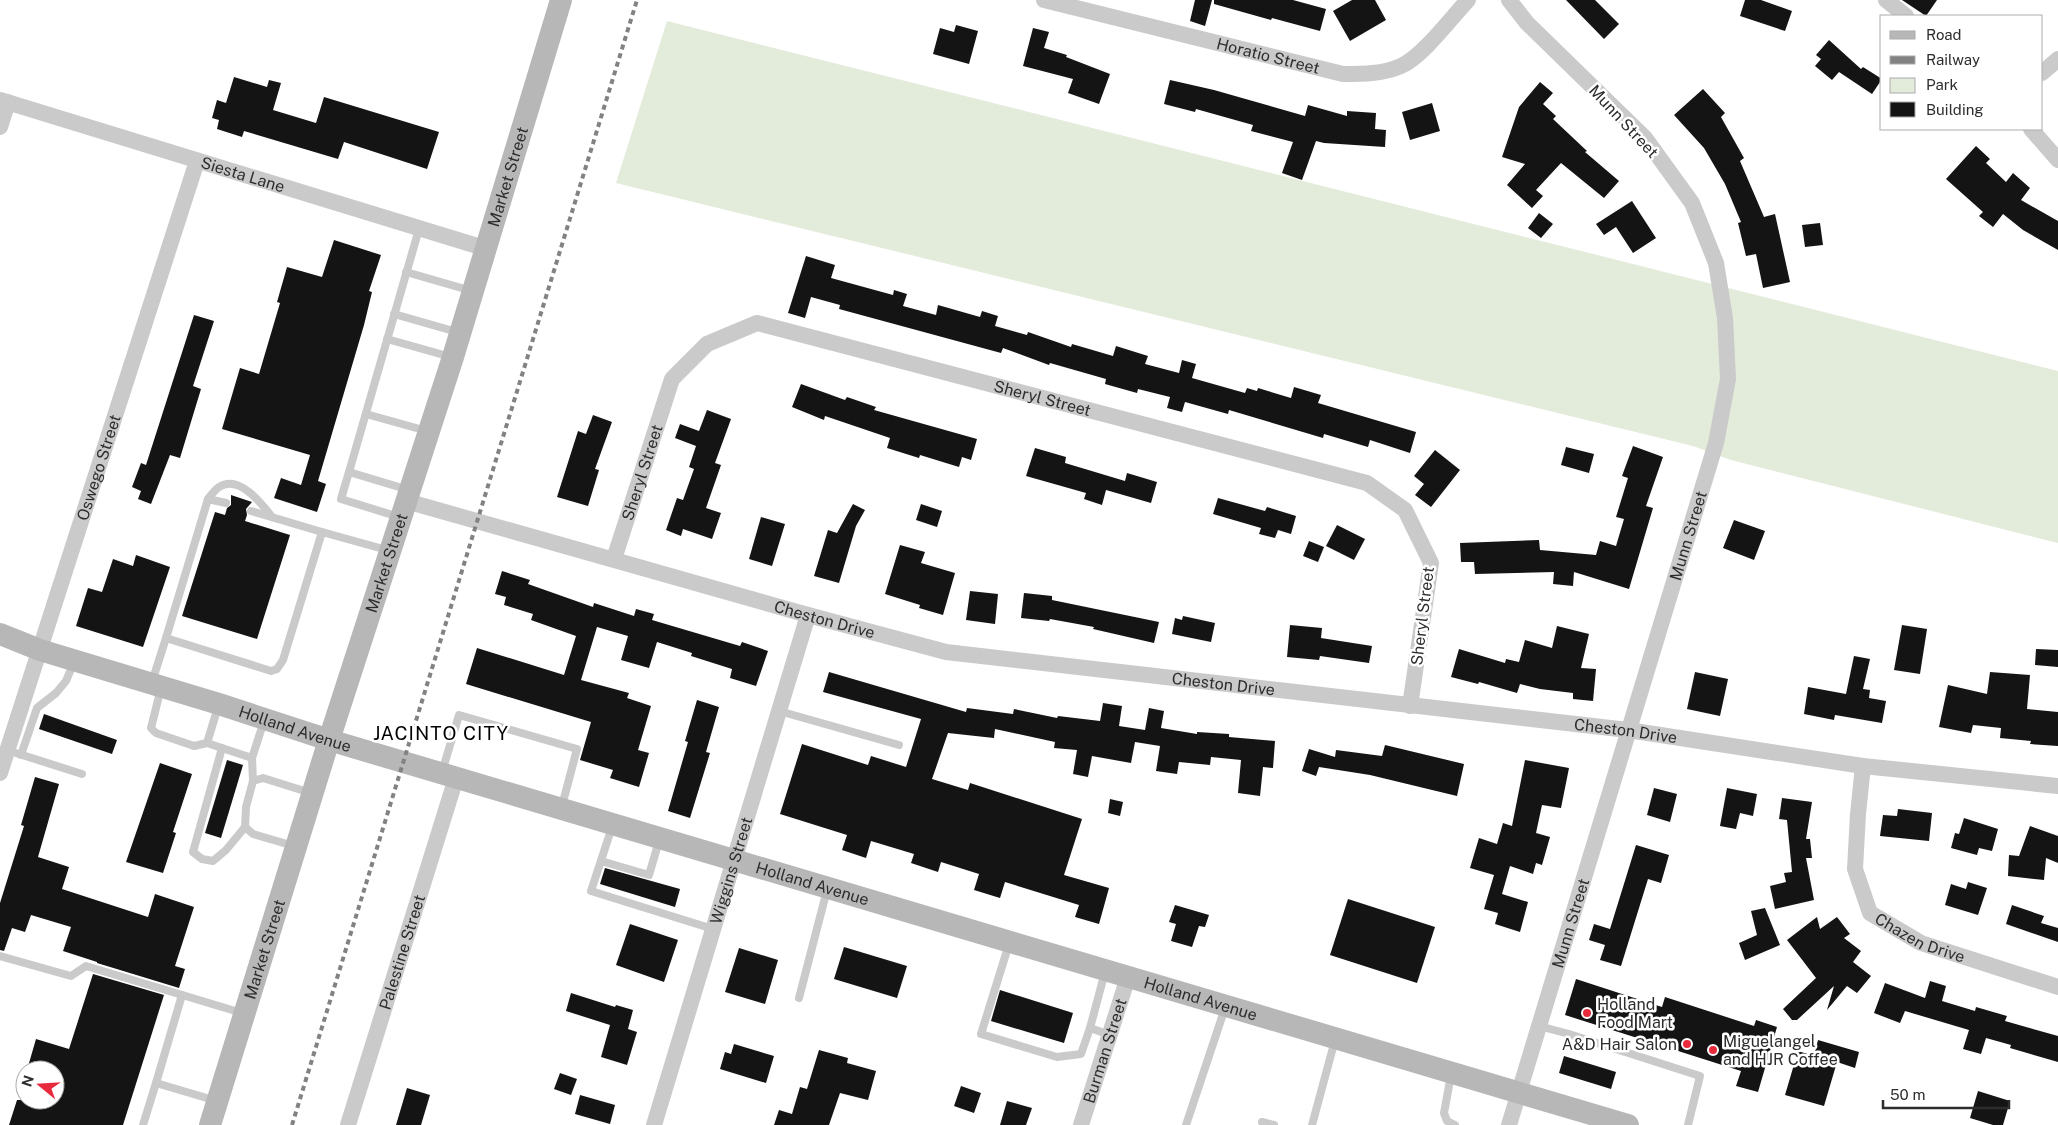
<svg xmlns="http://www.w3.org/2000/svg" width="2058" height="1125" font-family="'Public Sans',sans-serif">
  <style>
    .green { fill: #e3ebda }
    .building { fill: #141414 }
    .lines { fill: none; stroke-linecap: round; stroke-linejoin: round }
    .service { stroke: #cacaca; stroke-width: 8 }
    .minor { stroke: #cacaca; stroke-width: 16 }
    .secondary { stroke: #b7b7b7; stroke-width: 22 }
    .rail { stroke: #828282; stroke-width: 4; stroke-dasharray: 5 4; stroke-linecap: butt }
    .poi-dot { fill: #e72b3d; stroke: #fff; stroke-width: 2 }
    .labels { text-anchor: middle; stroke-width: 5; stroke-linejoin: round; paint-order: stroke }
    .street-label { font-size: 16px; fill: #2d2d2d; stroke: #fff }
    .poi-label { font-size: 16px; fill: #2d2d2d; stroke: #fff; text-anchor: start }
    .quarter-label { font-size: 19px; letter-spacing: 1px; fill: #000; stroke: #fff }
  </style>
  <rect width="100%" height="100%" fill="#fff"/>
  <!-- green -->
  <path class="green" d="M667,21L2058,371V543L1731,460L1693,446L616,183Z"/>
  <!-- building -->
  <g class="building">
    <path d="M1195,0H1212L1205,26L1190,21Z"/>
    <path d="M1214,0H1293L1326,9L1320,31L1272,18L1271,20L1214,4Z"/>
    <path d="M1352,0H1375L1386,20L1350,41L1333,11Z"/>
    <path d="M1566,0H1595L1619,24L1604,39Z"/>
    <path d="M1745,0H1761L1792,11L1785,31L1740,16Z"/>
    <path d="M1902,0H1937L1926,16Z"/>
    <path d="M956,25L978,31L969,64L933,54L940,28L954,32Z"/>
    <path d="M1033,28L1049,32L1044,48L1067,55L1066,57L1110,74L1099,104L1068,93L1073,79L1023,66Z"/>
    <path d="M1829,40L1861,69L1863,67L1882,79L1872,94L1839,72L1832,80L1815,66L1821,59L1816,55Z"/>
    <path d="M234,77L267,87L269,80L281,83L273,110L316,123L324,97L439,132L427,169L344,142L338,159L244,131L242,137L217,129L219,120L212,118L217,100L226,103Z"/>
    <path d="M1170,80L1214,90L1305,116L1308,105L1347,116V111L1376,113L1375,129L1386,130L1385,147L1324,143L1316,141L1302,180L1282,173L1293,142L1251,131L1253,125L1196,109L1195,112L1164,104Z"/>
    <path d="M1540,82L1553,93L1543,104L1556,116L1553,119L1587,151L1585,152L1619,181L1604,198L1561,163L1536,190L1543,196L1532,208L1507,185L1525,164L1502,157L1519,107Z"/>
    <path d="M1703,89L1725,113L1721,117L1744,158L1740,161L1764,217L1775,214L1790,282L1763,288L1756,254L1746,256L1738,223L1741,222L1725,184L1704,148L1674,115Z"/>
    <path d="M1432,103L1440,131L1410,140L1402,112Z"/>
    <path d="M1976,146L1990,159L1986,163L2006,182L2013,173L2030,188L2021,200L2058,221V250L2023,230L2003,214L1993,227L1979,216L1983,212L1946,179Z"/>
    <path d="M1632,201L1656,238L1633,253L1616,227L1604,235L1596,224Z"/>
    <path d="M1539,213L1553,224L1541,238L1528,228Z"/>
    <path d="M1820,223L1823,245L1805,247L1802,225Z"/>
    <path d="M334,240L381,255L369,291L372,292L364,325L318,481L326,484L317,512L274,498L281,478L301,485L310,455L222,429L240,368L259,374L280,303L277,302L287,267L322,277Z"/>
    <path d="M806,256L835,265L831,278L893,295L894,290L907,294L903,306L936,315L938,305L980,317L982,311L998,316L995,326L1027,335L1028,332L1071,347L1072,344L1113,356L1116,346L1148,356L1145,364L1179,373L1182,360L1196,364L1192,378L1245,393L1247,388L1257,391L1258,388L1291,398L1294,387L1321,395L1318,403L1416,432L1410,453L1370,440L1368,447L1324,434L1323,438L1229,410L1228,414L1185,402L1182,412L1167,408L1170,397L1138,389L1137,393L1105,384L1106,379L1050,363L1049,365L1003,348L1001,353L839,309L840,305L811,297L805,318L788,313Z"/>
    <path d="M194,315L214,321L193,386L201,389L180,458L170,455L151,504L138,499L141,491L132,487L141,463L146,465Z"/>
    <path d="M801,384L845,400L847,397L876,407L874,410L977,439L971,460L962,457L959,467L920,455L919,458L887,448L890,438L825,416L824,420L792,407Z"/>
    <path d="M707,410L731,419L715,463L721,465L706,508L721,513L712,539L683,529L681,536L666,530L677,498L683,500L694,469L689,467L696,446L675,438L680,424L699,431Z"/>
    <path d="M593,415L612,422L595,469L599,470L588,506L557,497L578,431L586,434Z"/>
    <path d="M1633,446L1663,457L1646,506L1653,508L1629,589L1574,572L1573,586L1553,584L1554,572L1475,574L1474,562H1461L1460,543L1539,540L1540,550L1596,555L1600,541L1616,546L1624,519L1616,517L1628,478L1622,476Z"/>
    <path d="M1566,447L1594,454L1589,473L1561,465Z"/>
    <path d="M1035,448L1066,457L1065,463L1125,481L1127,473L1157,482L1151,503L1106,490L1102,505L1084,499L1086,493L1026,476Z"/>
    <path d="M1435,450L1460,470L1431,507L1415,495L1424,484L1414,476Z"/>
    <path d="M231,495L252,502L246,509L247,515L245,521L290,535L257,639L182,616L215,512L225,515L227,508L231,505Z"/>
    <path d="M1218,498L1265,511L1267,507L1296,516L1291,534L1278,530L1275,538L1259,534L1261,528L1213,514Z"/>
    <path d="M853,504L865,510L856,526L839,583L814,576L828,530L837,533Z"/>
    <path d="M921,504L942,511L937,527L916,520Z"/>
    <path d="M761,517L785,524L772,566L749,559Z"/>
    <path d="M1734,520L1765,531L1754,560L1723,548Z"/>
    <path d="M1337,525L1365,539L1354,560L1326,546Z"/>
    <path d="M1309,541L1324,547L1318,562L1303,556Z"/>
    <path d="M900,545L925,552L921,563L955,573L943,615L919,608L920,605L885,594Z"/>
    <path d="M136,555L170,567L143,647L76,626L88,588L102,592L113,559L133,566Z"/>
    <path d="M502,571L530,580L528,584L593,607L594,603L634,616L636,609L654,614L652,620L740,646L742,642L768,651L756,686L730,678L732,669L691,656L692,653L657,642L649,668L621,660L628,636L597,627L581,680L629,693L627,698L651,706L638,750L649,753L639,787L610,778L613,770L580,760L591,722L466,684L477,648L564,675L576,636L531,620L533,614L504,605L506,597L495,594Z"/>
    <path d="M970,591L998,594L995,624L966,620Z"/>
    <path d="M1024,593L1052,596V600L1159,622L1154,643L1093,629L1094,627L1050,619L1049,621L1021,618Z"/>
    <path d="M1183,616L1215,623L1211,642L1172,634L1175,618L1182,620Z"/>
    <path d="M1290,625L1322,628L1321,638L1372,646L1369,663L1320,656L1319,660L1287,657Z"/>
    <path d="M1902,625L1927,629L1920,674L1894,670Z"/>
    <path d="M1557,626L1589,634L1581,668L1596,669L1593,701L1573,699V693L1540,689L1520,684L1517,693L1479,682L1478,684L1451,677L1459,649L1505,663L1506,659L1519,662L1525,640L1552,648Z"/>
    <path d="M2036,649L2058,650V667L2035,665Z"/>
    <path d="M1854,656L1870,659L1863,689L1870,690L1869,698L1886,701L1882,723L1835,715L1834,720L1804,714L1808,687L1846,694Z"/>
    <path d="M829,672L966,712L967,708L1013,714L1014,709L1057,718L1058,716L1100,721L1103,703L1122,706L1119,726L1145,730L1149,708L1164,711L1161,728L1197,734V732L1229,734V737L1275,741L1273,768L1263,767L1260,796L1238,793L1241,760L1211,757L1210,765L1179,762L1177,774L1156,771L1160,746L1135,742L1131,763L1092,756L1088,777L1073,774L1077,750L1054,748L1055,742L995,729L994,738L948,733L932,779L968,790L970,783L1082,819L1064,875L1109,888L1099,924L1075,917L1079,905L1005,882L1000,898L974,890L979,874L941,862L938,872L911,863L914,854L871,841L866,858L842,850L847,835L780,814L802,744L868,765L871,756L906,767L921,719L823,692Z"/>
    <path d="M1695,672L1728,679L1720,716L1687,709Z"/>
    <path d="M1990,672L2030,675L2027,709L2058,712V746L2030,744L2031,741L2000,738L2001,728L1973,725L1971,733L1939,727L1948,685L1987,694Z"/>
    <path d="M697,700L719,707L706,752L710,753L690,818L668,811L688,742L685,741Z"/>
    <path d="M44,714L117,740L112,754L39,729Z"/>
    <path d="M1385,745L1464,764L1457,796L1370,775L1319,767L1316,776L1302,771L1309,749L1335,757L1336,750L1382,756Z"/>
    <path d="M227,760L243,765L221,838L205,833Z"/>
    <path d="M1525,760L1569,768L1561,808L1542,805L1536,833L1550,837L1542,865L1536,863L1533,874L1510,866L1502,894L1528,902L1520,932L1495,924L1498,913L1484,909L1494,875L1470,868L1479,838L1497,844L1503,823L1512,826Z"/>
    <path d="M160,763L192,774L173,832L176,833L163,873L126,862Z"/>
    <path d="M35,777L59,784L38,857L69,867L62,889L148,917L155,894L194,907L175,966L185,969L179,988L97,963V962L63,951L71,927L31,915L25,932L12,928L4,951L0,950V903L24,826L21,825Z"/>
    <path d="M1654,788L1677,794L1670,822L1647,815Z"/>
    <path d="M1727,788L1757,794L1753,816L1740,813L1736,829L1720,826Z"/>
    <path d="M1782,798L1812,802L1806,839H1810L1812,858H1806L1814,900L1775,909L1770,886L1786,882L1784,873L1792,872L1787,820L1779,819Z"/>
    <path d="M1110,799L1123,802L1120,816L1108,813Z"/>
    <path d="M1898,809L1932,813L1929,841L1880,836L1883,815L1897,816Z"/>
    <path d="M1964,818L1998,829L1992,851L1979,848L1977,855L1951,848L1955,833L1959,834Z"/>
    <path d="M2030,826L2058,836V863L2046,858L2044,880L2008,876L2009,855L2019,856Z"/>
    <path d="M1636,845L1669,855L1661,883L1648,879L1621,966L1600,960L1605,945L1589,940L1594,924L1610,929Z"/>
    <path d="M605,868L680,889L675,907L600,884Z"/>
    <path d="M1968,882L1987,888L1978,915L1945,905L1951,884L1966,889Z"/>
    <path d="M1348,899L1435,927L1417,983L1330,955Z"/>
    <path d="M1175,905L1209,915L1205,927L1199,926L1192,947L1171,941L1176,924L1169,922Z"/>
    <path d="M2012,905L2044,916L2041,923L2058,928V942L2006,924Z"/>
    <path d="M1765,908L1780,945L1745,960L1739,943L1757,935L1751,911Z"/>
    <path d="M1817,917L1820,929L1837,917L1850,934L1844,938L1861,951L1853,962L1871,976L1857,993L1847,986L1827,1010L1834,986L1797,1020H1792L1783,1009L1816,978L1787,940Z"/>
    <path d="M630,924L678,940L664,982L616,965Z"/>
    <path d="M844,947L907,966L897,998L834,979Z"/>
    <path d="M739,948L778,960L765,1004L725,992Z"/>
    <path d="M93,974L164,995L123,1125H9L17,1100H55V1070H27L36,1039L69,1049Z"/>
    <path d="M1576,979L1662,1007L1665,997L1754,1026L1756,1020L1777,1027L1758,1092L1736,1086L1741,1071L1565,1015Z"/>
    <path d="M1930,981L1946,986L1942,1001L1975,1011L1976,1007L2007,1016L2005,1021L2058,1036V1062L2010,1048L2011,1045L1986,1038L1981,1054L1963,1049L1969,1030L1905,1011L1900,1023L1874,1013L1885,983L1925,998Z"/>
    <path d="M1000,990L1073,1013L1064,1043L991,1021Z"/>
    <path d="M571,993L615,1007L616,1005L633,1010L628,1029L637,1032L627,1065L601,1057L610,1025L566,1011Z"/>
    <path d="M1818,1040L1859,1052L1855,1068L1837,1062L1824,1106L1785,1095L1798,1051L1814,1056Z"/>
    <path d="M734,1044L774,1056L766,1083L720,1069L725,1052L731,1054Z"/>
    <path d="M819,1050L848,1058L847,1063L876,1071L868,1100L840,1093L829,1125H774L779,1110L792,1114L800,1087L807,1089Z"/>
    <path d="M1564,1056L1616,1072L1611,1089L1559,1073Z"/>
    <path d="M560,1073L577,1079L571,1095L554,1089Z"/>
    <path d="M961,1086L981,1093L974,1113L954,1106Z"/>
    <path d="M407,1088L430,1095L421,1125H396Z"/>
    <path d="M1978,1091L2010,1101L2003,1125H1993L1970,1118Z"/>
    <path d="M580,1095L615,1105L610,1124L575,1114Z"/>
    <path d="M1007,1101L1032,1108L1026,1125H1000Z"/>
  </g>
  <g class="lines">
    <!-- service -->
    <g class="service">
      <path d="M406,272L472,291"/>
      <path d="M394,314L457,332"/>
      <path d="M387,339L451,357"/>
      <path d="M366,414L427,431"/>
      <path d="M349,472L341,499L399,517"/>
      <path d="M409,490L349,472L419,229"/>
      <path d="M208,499C211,495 215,490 219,487C239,474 262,504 272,517"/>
      <path d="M251,511L322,532"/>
      <path d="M166,638L208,499L226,503"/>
      <path d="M152,682L166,638L271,671L277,669L283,660L322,532L387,550"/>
      <path d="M161,688L151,728L156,733L194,746L207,743L252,758L264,721"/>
      <path d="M779,711L899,745"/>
      <path d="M207,743L218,707"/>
      <path d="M222,748L193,852L202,859L213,861L226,850L245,827"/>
      <path d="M16,753L82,774"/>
      <path d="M21,755L37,708L56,693L66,681L74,662"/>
      <path d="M252,758L253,781"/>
      <path d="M442,772L459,715L577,749L562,806"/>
      <path d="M612,827L591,891L713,929"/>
      <path d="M294,846L253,834L245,827L246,807L253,781L263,778L311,793"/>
      <path d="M601,861L649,875L659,841"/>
      <path d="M1009,944L981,1034L1057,1057L1081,1054L1090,1028L1110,1035"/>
      <path d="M0,956L71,976L86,966L242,1013"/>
      <path d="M799,998L827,890"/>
      <path d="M1539,1026L1569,1034L1700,1076L1688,1125"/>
      <path d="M1090,1028L1105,972"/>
      <path d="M1451,1075L1444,1113L1447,1121L1455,1125"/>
      <path d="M156,1083L182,995"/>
      <path d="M1262,1122L1274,1125"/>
      <path d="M143,1125L156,1083L217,1101"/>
      <path d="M1186,1125L1225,1008"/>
      <path d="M1312,1125L1335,1040"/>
    </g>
    <!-- minor -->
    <g class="minor">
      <path id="s1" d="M1044,0L1343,74C1363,74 1383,74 1401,66C1422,57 1452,17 1468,0"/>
      <path d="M1886,0L1906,16"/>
      <path d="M2042,73L2058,59"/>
      <path id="s2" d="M0,100L484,248"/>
      <path d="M0,127L8,102"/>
      <path d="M2031,129L2058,160"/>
      <path id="s3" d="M406,501L808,615L946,652L1628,730L1863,766L2058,786"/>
      <path id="s4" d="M614,559L672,379L707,344L757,323L1367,483L1405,510L1431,563L1410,706"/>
      <path id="s5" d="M1863,766L1858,814L1855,869L1870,913L1921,943L2058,987"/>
      <path id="s6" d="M0,773L197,161"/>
      <path id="s7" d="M348,1125L456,778"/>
      <path id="s8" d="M654,1125L808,615"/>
      <path id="s9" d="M1081,1125L1128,977"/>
      <path id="s10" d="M1509,1125L1716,443L1728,379L1725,318L1716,263L1692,203L1645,138L1527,23L1509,0"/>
    </g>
    <!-- secondary -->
    <g class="secondary">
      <path id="s11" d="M0,634L40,650L219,704L329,740L1628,1125"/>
      <path id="s12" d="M210,1125L329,740L453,357L561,0"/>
    </g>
    <!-- rail -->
    <path class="rail" d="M292,1125L637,0"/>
  </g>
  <!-- markers -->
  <g class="poi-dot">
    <circle cx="1587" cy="1013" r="5"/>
    <circle cx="1687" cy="1044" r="5"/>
    <circle cx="1713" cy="1050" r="5"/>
  </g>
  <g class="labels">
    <!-- street labels -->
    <g class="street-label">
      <text dy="6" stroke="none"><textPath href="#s1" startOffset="231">Horatio Street</textPath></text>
      <text transform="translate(1624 121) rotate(47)" y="6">Munn Street</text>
      <text dy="6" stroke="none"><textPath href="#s2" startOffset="254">Siesta Lane</textPath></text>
      <text dy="6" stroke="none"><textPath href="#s12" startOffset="994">Market Street</textPath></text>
      <text dy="6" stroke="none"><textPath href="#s4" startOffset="588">Sheryl Street</textPath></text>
      <text dy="6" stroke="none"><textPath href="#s6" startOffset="321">Oswego Street</textPath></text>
      <text dy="6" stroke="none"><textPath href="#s4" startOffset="91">Sheryl Street</textPath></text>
      <text dy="6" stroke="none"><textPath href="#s10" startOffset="616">Munn Street</textPath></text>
      <text dy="6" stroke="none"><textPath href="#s12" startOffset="589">Market Street</textPath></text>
      <text transform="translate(1422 616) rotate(-83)" y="6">Sheryl Street</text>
      <text dy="6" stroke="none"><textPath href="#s3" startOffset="435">Cheston Drive</textPath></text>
      <text dy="6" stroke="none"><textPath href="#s3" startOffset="840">Cheston Drive</textPath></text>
      <text dy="6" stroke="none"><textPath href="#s11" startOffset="310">Holland Avenue</textPath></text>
      <text dy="6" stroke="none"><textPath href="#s3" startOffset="1245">Cheston Drive</textPath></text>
      <text dy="6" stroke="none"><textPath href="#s8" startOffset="266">Wiggins Street</textPath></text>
      <text dy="6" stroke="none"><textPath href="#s11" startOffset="850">Holland Avenue</textPath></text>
      <text dy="6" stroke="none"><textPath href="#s10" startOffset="211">Munn Street</textPath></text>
      <text dy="6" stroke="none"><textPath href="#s5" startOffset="206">Chazen Drive</textPath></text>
      <text dy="6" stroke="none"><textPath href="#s12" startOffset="184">Market Street</textPath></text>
      <text dy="6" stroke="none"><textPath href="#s7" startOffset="181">Palestine Street</textPath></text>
      <text dy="6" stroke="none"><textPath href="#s11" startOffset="1255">Holland Avenue</textPath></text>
      <text dy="6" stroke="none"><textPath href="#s9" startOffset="78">Burman Street</textPath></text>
    </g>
    <!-- poi labels -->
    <g class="poi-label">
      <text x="1597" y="1010">Holland<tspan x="1597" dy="18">Food Mart</tspan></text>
      <text x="1723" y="1047">Miguelangel<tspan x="1723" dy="18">and HJR Coffee</tspan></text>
      <text x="1677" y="1050" text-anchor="end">A&amp;D Hair Salon</text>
    </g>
    <!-- quarter labels -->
    <g class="quarter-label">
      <text x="441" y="740">JACINTO CITY</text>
    </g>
  </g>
  <!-- legend -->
  <rect x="1880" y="15" width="162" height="115" fill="#ffffff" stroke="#ababab"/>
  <rect x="1890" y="31" width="25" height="8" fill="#b7b7b7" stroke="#ababab"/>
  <text x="1926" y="40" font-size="15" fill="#2d2d2d">Road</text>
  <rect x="1890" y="56" width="25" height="8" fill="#828282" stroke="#ababab"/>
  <text x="1926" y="65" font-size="15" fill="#2d2d2d">Railway</text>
  <rect x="1890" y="78" width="25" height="15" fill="#e3ebda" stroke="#ababab"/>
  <text x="1926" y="90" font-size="15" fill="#2d2d2d">Park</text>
  <rect x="1890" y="102" width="25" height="15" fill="#141414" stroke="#ababab"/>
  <text x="1926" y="115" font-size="15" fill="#2d2d2d">Building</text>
  <!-- north arrow -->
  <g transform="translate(40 1085) rotate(288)"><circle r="24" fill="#ffffff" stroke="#ababab"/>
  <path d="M0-4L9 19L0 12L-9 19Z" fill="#e72b3d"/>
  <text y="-8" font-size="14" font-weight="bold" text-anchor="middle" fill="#2d2d2d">N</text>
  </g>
  <!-- scale -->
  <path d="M1883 1100v8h126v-8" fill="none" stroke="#2d2d2d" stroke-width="2.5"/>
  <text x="1890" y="1100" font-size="15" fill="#2d2d2d" stroke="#ffffff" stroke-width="4" paint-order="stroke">50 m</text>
</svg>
